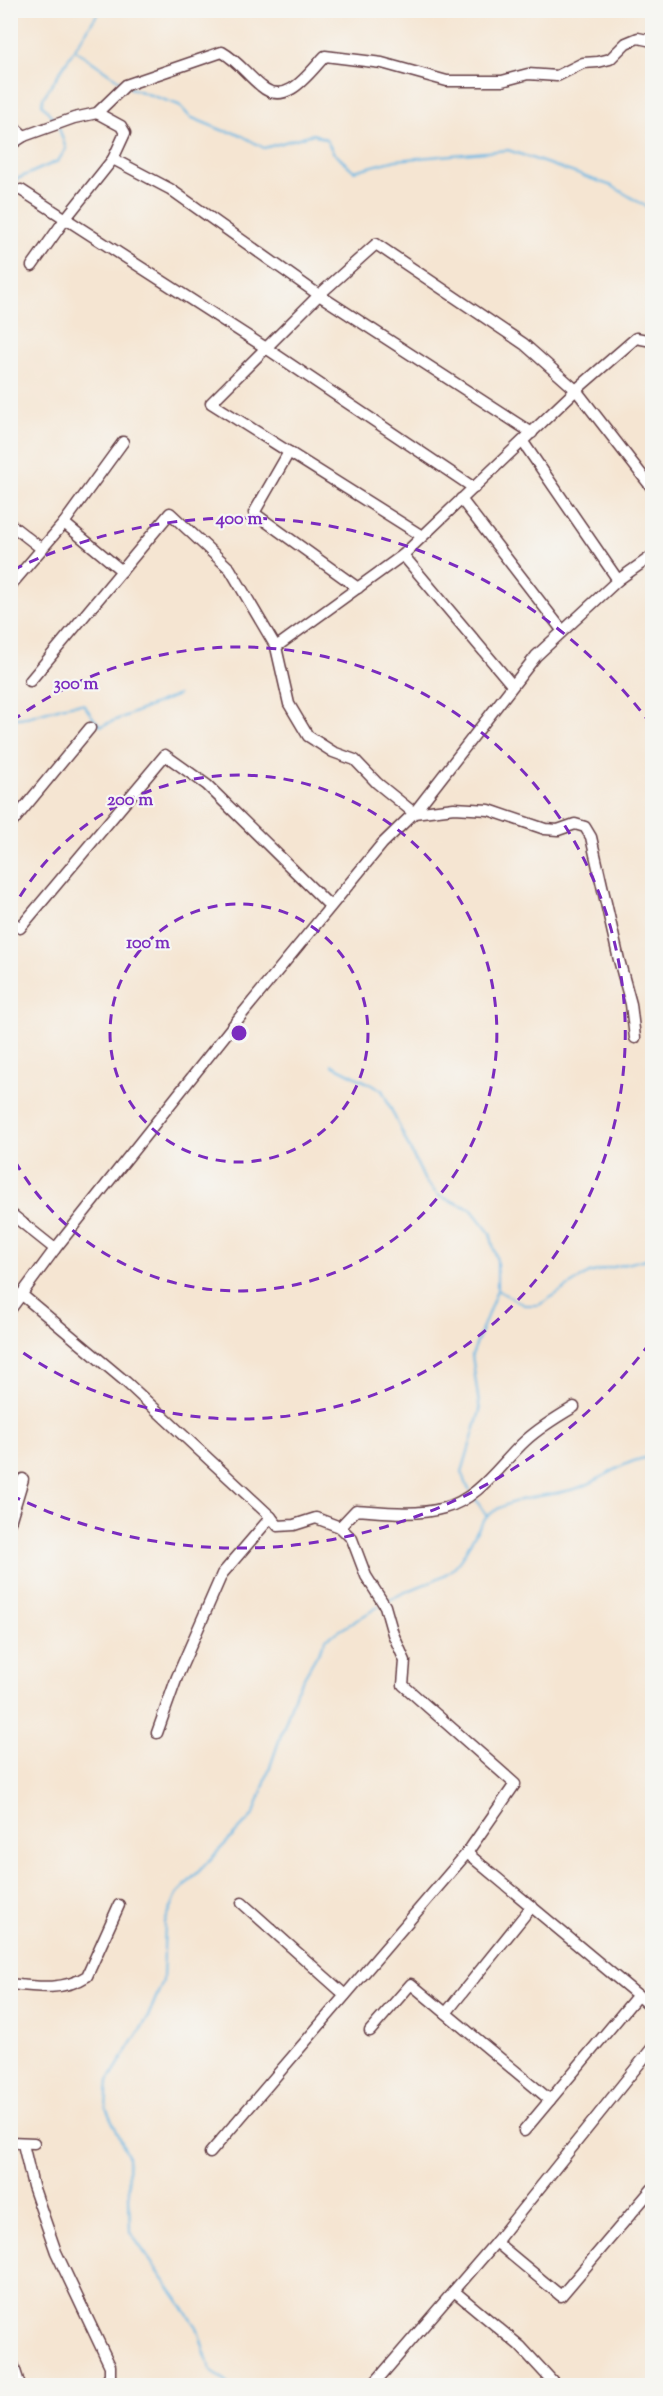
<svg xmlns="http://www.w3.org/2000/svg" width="663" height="2396" font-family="'Sorts Mill Goudy',serif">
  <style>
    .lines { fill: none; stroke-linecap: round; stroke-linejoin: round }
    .stream { stroke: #6ab7e4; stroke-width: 2 }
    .minor-casing { stroke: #643d44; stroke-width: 13 }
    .minor { stroke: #fff; stroke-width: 10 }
    .ring { fill: none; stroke: #7b2cbf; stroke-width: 3; stroke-dasharray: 10 8 }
    .centre { fill: #7b2cbf; stroke: #f6f6f2; stroke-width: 3 }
    .ring-label { font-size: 18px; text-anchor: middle; font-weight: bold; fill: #7b2cbf; stroke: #f6f6f2; stroke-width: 4.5; stroke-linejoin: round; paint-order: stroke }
  </style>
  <rect width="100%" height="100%" fill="#f6f6f2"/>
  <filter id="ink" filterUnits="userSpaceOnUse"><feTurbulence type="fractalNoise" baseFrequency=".0167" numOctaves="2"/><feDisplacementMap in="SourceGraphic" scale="12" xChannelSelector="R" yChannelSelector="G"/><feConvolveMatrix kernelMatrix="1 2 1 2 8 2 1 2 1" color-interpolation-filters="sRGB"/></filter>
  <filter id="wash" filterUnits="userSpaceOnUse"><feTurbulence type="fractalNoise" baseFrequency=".008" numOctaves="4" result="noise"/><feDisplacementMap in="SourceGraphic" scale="24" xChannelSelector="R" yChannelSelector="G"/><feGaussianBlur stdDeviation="1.35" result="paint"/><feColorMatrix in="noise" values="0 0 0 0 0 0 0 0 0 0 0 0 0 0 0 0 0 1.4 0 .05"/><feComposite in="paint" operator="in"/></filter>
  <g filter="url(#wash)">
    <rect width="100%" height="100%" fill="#f5e5d2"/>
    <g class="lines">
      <!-- stream -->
      <g class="stream">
        <path d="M74,49L123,83"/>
        <path d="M130,88L179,105L190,117L224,131L237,133L264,148L313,134L326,139L333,152L354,171L396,160L508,150L612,186L652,210"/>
        <path d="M55,121L42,104L43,98L100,10"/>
        <path d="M10,182L58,161L66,149L59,128"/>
        <path d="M10,718C35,720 58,703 83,704C90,712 93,720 101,726L178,695"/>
        <path d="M332,1065L382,1090L425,1181L439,1196L471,1209L490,1233L497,1261V1290L472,1355L480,1411L462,1472L465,1483L470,1490"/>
        <path d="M497,1290L524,1305H539L589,1273L646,1259L652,1261"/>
        <path d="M475,1498L487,1517"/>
        <path d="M386,1602C405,1590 425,1586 444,1575C466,1563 471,1533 487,1517C511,1493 558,1498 586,1485C609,1475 627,1459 652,1457"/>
        <path d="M230,2386L210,2369L197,2327L130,2232L128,2155L106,2108L108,2081L147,2019L163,1981L165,1922L177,1894L254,1814L296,1691L326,1639L381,1605"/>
      </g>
    </g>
  </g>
  <g filter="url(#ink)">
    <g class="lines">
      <defs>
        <g id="minor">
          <path d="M10,123L24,136"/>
          <path d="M10,145L24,136L74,118L97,113L126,85L222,52C238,61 247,75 261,86C286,108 309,73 325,56L382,63L447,81H502L528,74L557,76L583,63L598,62L610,59L626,43L638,38L652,41"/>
          <path d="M113,159L170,189L319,295L532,433"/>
          <path d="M21,190L266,348L474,488"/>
          <path d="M32,266L66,218L113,159L125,133L121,126L97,113"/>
          <path d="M523,442L618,580"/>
          <path d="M289,452L254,513L358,588"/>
          <path d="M461,499L562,630"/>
          <path d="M64,523L122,571"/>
          <path d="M10,524L42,549"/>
          <path d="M422,536L211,403L319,295L376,244L524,344L576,390L652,488"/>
          <path d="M403,555L512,685"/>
          <path d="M10,586L64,523L123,442"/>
          <path d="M276,647L403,555L576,390L636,338L652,341"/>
          <path d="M30,681L170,513L230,569L276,647L289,704L308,736L333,752L355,760L377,783L414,813L454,808L489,810L545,829L558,830L575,824L585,827L591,837L619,960L631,1004L635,1038"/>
          <path d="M10,825L90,728"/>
          <path d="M10,920L20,928L165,755L207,785L330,906"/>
          <path d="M10,1213L55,1249"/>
          <path d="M21,1294L126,1382L271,1517L222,1574L177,1677L157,1733"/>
          <path d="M10,1310L55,1249L243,1013L382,844L414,813L536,656L618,580L652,556"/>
          <path d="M271,1517L278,1526L294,1525L316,1518L340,1527L356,1510C384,1512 417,1516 444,1508C479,1499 500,1464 525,1441C539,1428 557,1417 574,1407"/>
          <path d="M10,1522L23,1479"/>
          <path d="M467,1853L652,2007"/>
          <path d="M242,1903L345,1995"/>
          <path d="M10,1984C36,1987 64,1991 87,1976L119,1905"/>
          <path d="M446,2013L532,1906"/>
          <path d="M370,2031L411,1984L550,2100"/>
          <path d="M524,2131L638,1995"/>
          <path d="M10,2142L34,2143"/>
          <path d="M23,2144L33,2186L56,2252L110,2366V2376L103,2386"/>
          <path d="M210,2153L467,1853L515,1784L403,1685L405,1661L393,1634L385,1606L366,1576L352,1539L340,1527"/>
          <path d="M496,2242L561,2296L652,2189"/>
          <path d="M454,2291L520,2346L557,2386"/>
          <path d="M10,2355L20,2386"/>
          <path d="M372,2386L496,2242L652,2048"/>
        </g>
      </defs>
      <!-- minor casing -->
      <use href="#minor" class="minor-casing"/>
      <!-- minor -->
      <use href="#minor" class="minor"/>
    </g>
  </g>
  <!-- distance rings -->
  <g class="ring">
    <circle cx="239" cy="1033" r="129"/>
    <path d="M11 912A258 258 0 1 1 11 1154"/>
    <path d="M12 721A386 386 0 1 1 12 1345"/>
    <path d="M650 1343A515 515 0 0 1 13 1496M13 570A515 515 0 0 1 650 723"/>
  </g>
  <circle cx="239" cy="1033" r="9" class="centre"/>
  <g class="ring-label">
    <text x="239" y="524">400 m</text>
    <text x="76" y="689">300 m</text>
    <text x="130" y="805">200 m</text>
    <text x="148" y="948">100 m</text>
  </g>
  <!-- margin -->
  <rect width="663" height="2396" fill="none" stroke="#f6f6f2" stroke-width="36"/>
</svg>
